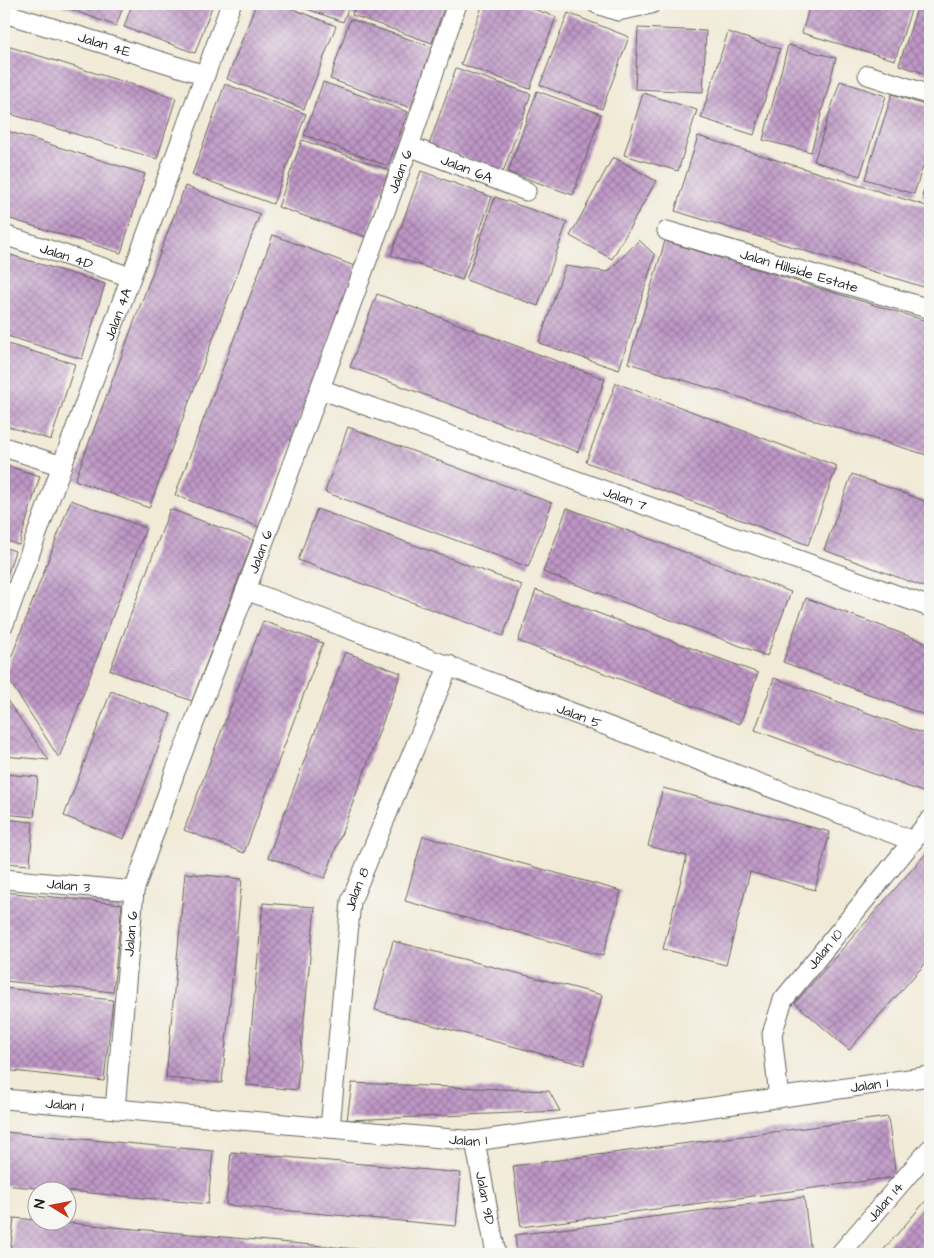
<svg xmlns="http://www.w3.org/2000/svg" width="934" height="1258" font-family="'Architects Daughter',sans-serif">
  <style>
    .building { fill: url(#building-cross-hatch) }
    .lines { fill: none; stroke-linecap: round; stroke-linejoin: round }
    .street-casing { stroke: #67645d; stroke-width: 21 }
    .street { stroke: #fff; stroke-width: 19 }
    .labels { text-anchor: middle; stroke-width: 4.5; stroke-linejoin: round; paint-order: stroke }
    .street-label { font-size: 14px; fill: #1c1c1c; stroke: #f6f6f2 }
  </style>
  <defs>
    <pattern id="building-cross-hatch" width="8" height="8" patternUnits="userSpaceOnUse" patternTransform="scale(1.25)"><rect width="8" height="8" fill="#be97c6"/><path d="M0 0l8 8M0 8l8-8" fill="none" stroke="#9a7aa0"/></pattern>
  </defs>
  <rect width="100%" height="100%" fill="#f6f6f2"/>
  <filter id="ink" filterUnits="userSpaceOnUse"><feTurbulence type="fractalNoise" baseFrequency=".02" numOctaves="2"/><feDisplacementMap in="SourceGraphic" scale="10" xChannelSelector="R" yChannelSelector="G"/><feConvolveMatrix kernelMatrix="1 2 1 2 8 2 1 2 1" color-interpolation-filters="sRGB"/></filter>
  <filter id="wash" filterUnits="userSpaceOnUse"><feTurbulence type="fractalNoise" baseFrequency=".0096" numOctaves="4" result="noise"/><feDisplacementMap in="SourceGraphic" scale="20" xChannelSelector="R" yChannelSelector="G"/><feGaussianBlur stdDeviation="1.12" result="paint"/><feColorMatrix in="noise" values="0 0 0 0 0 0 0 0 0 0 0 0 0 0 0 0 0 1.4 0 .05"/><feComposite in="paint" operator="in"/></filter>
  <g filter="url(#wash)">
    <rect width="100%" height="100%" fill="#f1ead7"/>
    <g id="blocks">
      <!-- building -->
      <g class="building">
        <path d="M57,4H124L116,26Z"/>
        <path d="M132,4H213L195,53L124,27Z"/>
        <path d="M256,4H280L336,26L304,109L227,79Z"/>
        <path d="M293,4H350L343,22Z"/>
        <path d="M356,4H445L432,43L352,15Z"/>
        <path d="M483,4H520L556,17L530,89L461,64Z"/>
        <path d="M810,4H913L895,60L802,33Z"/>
        <path d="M918,5L930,9V75L899,65Z"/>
        <path d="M568,13L629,37L602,109L540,85Z"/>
        <path d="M350,19L432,47L411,108L330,79Z"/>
        <path d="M638,28L706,31L703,92L635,89Z"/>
        <path d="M728,32L780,49L754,135L701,118Z"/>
        <path d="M4,45L176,98L157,159L4,112Z"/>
        <path d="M788,45L836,58L811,152L763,140Z"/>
        <path d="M456,68L531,94L503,172L429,145Z"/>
        <path d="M840,81L886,96L860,176L814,161Z"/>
        <path d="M323,82L408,112L388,166L304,135Z"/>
        <path d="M225,84L306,114L273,204L192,175Z"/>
        <path d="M537,91L601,114L573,195L508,172Z"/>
        <path d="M643,93L697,110L678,171L624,155Z"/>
        <path d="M892,94L930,107V144L914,194L865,179Z"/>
        <path d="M4,130L145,174L121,253L4,217Z"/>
        <path d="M698,136L930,207V289L675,211Z"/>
        <path d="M302,140L389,170L366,237L278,207Z"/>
        <path d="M613,157L656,181L612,259L570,236Z"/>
        <path d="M930,170V198L922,196Z"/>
        <path d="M421,171L492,197L462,280L391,255Z"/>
        <path d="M185,186L260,214L149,508L75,480Z"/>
        <path d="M495,197L567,222L538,306L466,280Z"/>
        <path d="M273,235L357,267L259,527L175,495Z"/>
        <path d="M639,240L655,255L619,370L539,343L565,266L608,272Z"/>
        <path d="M665,241L930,322V456L628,363Z"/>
        <path d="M4,253L105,284L82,359L4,335Z"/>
        <path d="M377,294L605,379L578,452L350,367Z"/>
        <path d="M4,343L75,364L51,440L4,425Z"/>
        <path d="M616,383L837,466L808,545L586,462Z"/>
        <path d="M348,427L552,503L528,567L325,492Z"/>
        <path d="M4,465L40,476L19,545L4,540Z"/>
        <path d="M852,474L930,503V589L824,550Z"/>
        <path d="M71,500L146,528L59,758L5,674Z"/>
        <path d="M567,508L791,592L767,656L543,572Z"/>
        <path d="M170,509L253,540L192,701L110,670Z"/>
        <path d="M317,509L522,585L503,636L298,560Z"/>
        <path d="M4,547L15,551L4,585Z"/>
        <path d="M536,590L758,673L740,724L518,641Z"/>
        <path d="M806,598L930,644V717L783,662Z"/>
        <path d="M263,621L323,643L244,853L184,830Z"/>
        <path d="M345,652L401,673L325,878L268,857Z"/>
        <path d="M774,678L930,736V786L928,794L755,730Z"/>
        <path d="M111,691L171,714L124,839L64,816Z"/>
        <path d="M4,696L49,760L4,756Z"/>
        <path d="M4,774L38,777L34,817L4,814Z"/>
        <path d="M663,788L830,832L815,890L750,872L726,965L663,949L687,856L648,846Z"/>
        <path d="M4,819L33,822L30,865L4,863Z"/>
        <path d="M423,836L621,891L603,956L405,901Z"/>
        <path d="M930,849V958L849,1050L795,1003Z"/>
        <path d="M185,873L242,879L222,1083L166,1078Z"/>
        <path d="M4,892L122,904L113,992L4,981Z"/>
        <path d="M263,903L315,907L297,1090L246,1085Z"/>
        <path d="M393,941L602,995L584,1065L375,1010Z"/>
        <path d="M4,988L113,1000L104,1081L4,1070Z"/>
        <path d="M352,1083L549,1091L560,1111L347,1120Z"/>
        <path d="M888,1117L896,1177L521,1227L513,1166Z"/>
        <path d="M4,1132L213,1151L208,1204L4,1185Z"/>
        <path d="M231,1152L461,1173L456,1226L226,1205Z"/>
        <path d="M930,1196V1254H880Z"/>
        <path d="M804,1197L811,1254H517L515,1235Z"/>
        <path d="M14,1218L400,1253V1254H10Z"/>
      </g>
    </g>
  </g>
  <g filter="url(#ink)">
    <use href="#blocks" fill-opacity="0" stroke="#67645d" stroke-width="1"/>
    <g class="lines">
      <defs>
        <g id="street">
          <path d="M597,4L618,11L651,4"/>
          <path id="s1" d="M4,13L205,75"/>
          <path d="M868,75L930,95"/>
          <path id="s2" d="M409,146L526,191"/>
          <path id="s3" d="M667,231L930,309"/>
          <path id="s4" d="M4,235L131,277"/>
          <path id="s5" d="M320,389L930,607"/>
          <path d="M4,447L62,466"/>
          <path id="s6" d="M246,590L913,841"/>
          <path id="s7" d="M4,624L231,4"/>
          <path id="s8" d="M4,879L134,891"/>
          <path id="s9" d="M779,1098L772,1034L783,1000L930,820"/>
          <path id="s10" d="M4,1099L475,1141L930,1076"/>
          <path id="s11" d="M115,1109L134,891L175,772L246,590L409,146L457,4"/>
          <path id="s12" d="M330,1128L351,901L449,665"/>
          <path id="s13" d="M475,1141L496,1254"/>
          <path id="s14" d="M840,1254L930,1149"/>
        </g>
      </defs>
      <!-- street casing -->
      <use href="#street" class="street-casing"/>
      <!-- street -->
      <use href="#street" class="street"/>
    </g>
  </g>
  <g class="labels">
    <!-- street labels -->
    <g class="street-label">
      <text dy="5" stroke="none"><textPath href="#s1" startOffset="105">Jalan 4E</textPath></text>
      <text dy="5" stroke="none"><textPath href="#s2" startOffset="62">Jalan 6A</textPath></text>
      <text dy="5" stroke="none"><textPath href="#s11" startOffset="986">Jalan 6</textPath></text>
      <text dy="5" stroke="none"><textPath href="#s4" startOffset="66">Jalan 4D</textPath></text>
      <text dy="5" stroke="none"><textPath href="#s3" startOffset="138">Jalan Hillside Estate</textPath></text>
      <text dy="5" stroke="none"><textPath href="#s7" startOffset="330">Jalan 4A</textPath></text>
      <text dy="5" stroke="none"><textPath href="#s5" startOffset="324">Jalan 7</textPath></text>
      <text dy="5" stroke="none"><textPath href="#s11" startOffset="581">Jalan 6</textPath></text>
      <text dy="5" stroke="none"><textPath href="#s6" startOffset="356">Jalan 5</textPath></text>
      <text dy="5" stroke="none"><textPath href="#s8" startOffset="65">Jalan 3</textPath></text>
      <text dy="5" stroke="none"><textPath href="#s12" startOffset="241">Jalan 8</textPath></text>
      <text dy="5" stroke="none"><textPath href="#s11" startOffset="176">Jalan 6</textPath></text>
      <text dy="5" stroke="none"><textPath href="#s9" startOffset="166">Jalan 10</textPath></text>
      <text dy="5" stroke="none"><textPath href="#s10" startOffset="871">Jalan 1</textPath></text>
      <text dy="5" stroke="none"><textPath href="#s10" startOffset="61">Jalan 1</textPath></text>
      <text dy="5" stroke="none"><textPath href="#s10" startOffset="466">Jalan 1</textPath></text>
      <text dy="5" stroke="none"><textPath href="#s13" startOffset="58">Jalan 9D</textPath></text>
      <text dy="5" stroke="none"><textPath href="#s14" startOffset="69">Jalan 14</textPath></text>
    </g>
  </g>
  <!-- margin -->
  <rect width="934" height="1258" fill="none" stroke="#f6f6f2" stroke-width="20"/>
  <!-- north arrow -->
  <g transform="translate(52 1206) rotate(280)"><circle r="24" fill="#f6f6f2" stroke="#9f9f9c"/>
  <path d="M0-4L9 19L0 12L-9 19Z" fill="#c8321e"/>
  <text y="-8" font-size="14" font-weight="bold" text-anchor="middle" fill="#1c1c1c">N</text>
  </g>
</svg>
